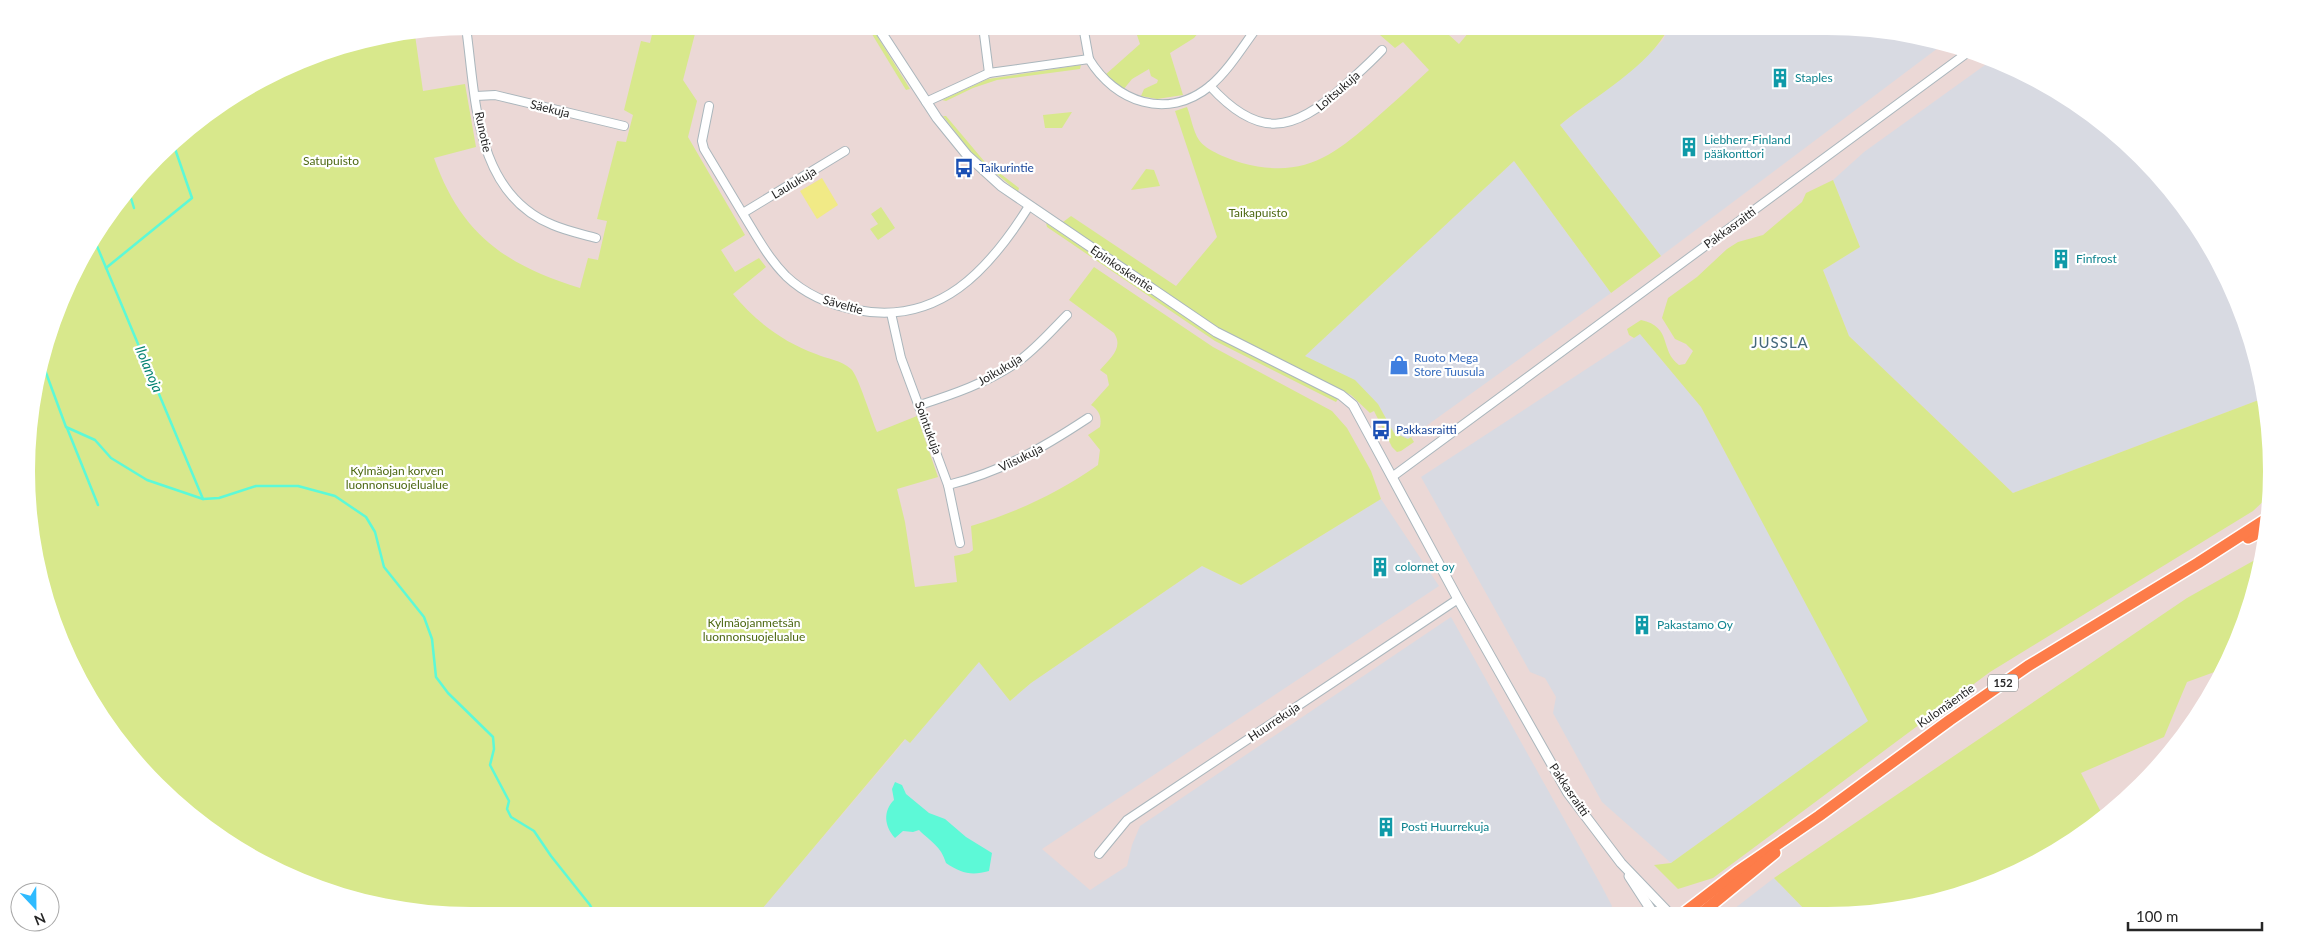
<svg xmlns="http://www.w3.org/2000/svg" width="2298" height="942" font-family="Lato,sans-serif">
  <style>
    .industrial { fill: #d8dae2 }
    .green { fill: #d8e88c }
    .pitch { fill: #f1ea86 }
    .water { fill: #5df9d7 }
    .lines { fill: none; stroke-linecap: round; stroke-linejoin: round }
    .stream { stroke: #5df9d7; stroke-width: 2.5 }
    .minor-casing { stroke: #aab6bc; stroke-width: 10 }
    .tertiary-casing { stroke: #aab6bc; stroke-width: 11 }
    .primary-casing { stroke: #fff; stroke-width: 14 }
    .minor { stroke: #fff; stroke-width: 8 }
    .tertiary { stroke: #fff; stroke-width: 9 }
    .primary { stroke: #fd7c49; stroke-width: 11 }
    .labels { text-anchor: middle; stroke-width: 4.5; stroke-linejoin: round; paint-order: stroke }
    .shield { fill: #fff; stroke: #676767; stroke-width: 1 }
    .shield-label { font-size: 11px; font-weight: bold; fill: #262626 }
    .culture-label { font-size: 12px; fill: #0d838f; stroke: #fff; text-anchor: start }
    .street-label { font-size: 12px; fill: #262626; stroke: #fff }
    .park-label { font-size: 12px; fill: #4d6812; stroke: #fff }
    .transit-label { font-size: 12px; fill: #164399; stroke: #fff; text-anchor: start }
    .shop-label { font-size: 12px; fill: #366cbe; stroke: #fff; text-anchor: start }
    .water-label { font-size: 14px; font-style: italic; fill: #048371; stroke: #fff }
    .quarter-label { font-size: 15px; letter-spacing: 1px; fill: #44687a; stroke: #fff }
  </style>
  <rect width="100%" height="100%" fill="#ebd8d6"/>
  <!-- industrial -->
  <g class="industrial">
    <path d="M1670,26H1827L1942,45L1661,256L1560,125L1639,64L1663,40Z"/>
    <path d="M1992,60L2049,86L2120,136L2180,200L2221,266L2235,316L2257,356L2264,398L2013,493L1849,336L1823,270L1860,247L1833,180L1864,152Z"/>
    <path d="M1514,161L1611,293L1408,439L1394,433L1378,404L1305,356Z"/>
    <path d="M1640,334L1701,407L1869,721L1671,863L1602,802L1553,713L1556,697L1545,678L1530,672L1421,477Z"/>
    <path d="M1381,499L1439,586L1042,849L1090,890L1127,866L1132,845L1140,826L1451,617L1601,885L1612,906L1608,913L757,915L906,739L910,743L979,662L1010,701L1031,683L1202,566L1241,585Z"/>
    <path d="M1774,878L1807,912H1730Z"/>
  </g>
  <!-- green -->
  <g class="green">
    <path d="M654,26H697L683,80L697,101L688,137L745,235L721,250L735,272L759,258L766,267L733,294C755,321 783,342 816,354C827,359 841,360 851,369C858,375 872,421 877,432L917,416L938,477L897,489L905,522L915,587L957,582L954,556L969,553L973,550L971,526C1017,512 1058,493 1098,465L1100,450L1088,435L1100,427C1102,417 1099,410 1091,405L1109,385L1107,375L1100,370C1110,358 1124,348 1114,333L1069,300L1094,267L1213,347L1332,411L1347,428L1371,471L1381,499L1241,585L1202,566L1031,683L1010,701L979,662L910,743L905,739L757,915L471,916L328,892L200,824L101,718L60,641L35,558L30,413L50,328L86,249L178,136L249,86L328,50L415,35L423,91L465,84L476,147L434,158C461,234 505,265 580,288L588,258L598,260L607,221L597,219L617,141L626,142L633,115L624,110L641,41L650,43Z"/>
    <path d="M867,26H871L910,89L906,90Z"/>
    <path d="M1134,26H1204L1194,38L1170,53L1183,95L1157,99L1141,96L1144,89L1157,83L1158,80L1151,76L1149,69L1132,79L1123,90L1105,75L1140,44Z"/>
    <path d="M1387,26H1439L1459,44L1474,26H1670C1647,69 1597,94 1560,125L1661,256L1611,293L1514,161L1305,356L1355,380L1378,404L1394,433L1408,439L1411,437L1414,442L1401,451L1397,452L1392,447L1374,411L1370,413L1351,395L1218,328L1063,222L1071,216L1176,286L1217,237L1175,111L1187,107C1191,117 1193,131 1199,140C1205,150 1231,160 1242,163C1302,179 1332,157 1375,119C1393,103 1411,87 1429,70L1403,42L1395,48L1380,35Z"/>
    <path d="M1081,65L1080,69L997,80L973,88L946,101L942,100L988,79Z"/>
    <path d="M1072,112L1062,128H1045L1043,115Z"/>
    <path d="M943,116H946L984,161L1019,188L1018,192L971,152Z"/>
    <path d="M1146,169L1154,170L1160,186L1131,190Z"/>
    <path d="M1833,180L1860,247L1823,270L1849,336L2013,493L2264,398L2271,442L2269,496L2253,511L1990,672L1713,878L1678,889L1654,865L1671,863L1868,721L1701,407L1640,334L1634,338L1629,335L1627,329L1641,320C1673,327 1659,350 1679,365L1685,364L1693,351L1686,344L1675,339L1662,318L1668,298L1697,277L1727,249L1738,242L1763,235L1802,202L1806,193Z"/>
    <path d="M881,207L895,228L878,240L870,229L878,224L871,214Z"/>
    <path d="M1046,223L1215,337L1334,397L1338,399L1336,402L1215,341L1047,227Z"/>
    <path d="M2262,556L2248,614L2220,670L2187,682L2164,737L2081,773L2103,816L1997,882L1885,912H1807L1774,878L2187,598Z"/>
  </g>
  <!-- pitch -->
  <path class="pitch" d="M822,178L838,205L817,219L800,191Z"/>
  <!-- water -->
  <path class="water" d="M895,782L902,785L906,794L929,813L945,819L966,837L992,853L989,871C971,876 961,873 946,863C941,846 931,842 919,830L913,832L903,831L895,838C884,826 883,811 894,800L892,789Z"/>
  <g class="lines">
    <!-- stream -->
    <g class="stream">
      <path d="M130,195L134,208"/>
      <path d="M94,239L203,499"/>
      <path d="M106,268L192,198L173,143"/>
      <path d="M42,362L66,427L95,440L111,458L147,480L203,499L219,498L256,486H298L335,496L366,517L375,532L384,567L424,617L432,639L436,677L448,693L493,737L494,749L490,765L509,801L507,809L511,817L534,831L551,856L590,905L595,915"/>
      <path d="M67,428L98,505"/>
    </g>
    <defs>
      <g id="minor">
        <path d="M983,26L989,73"/>
        <path d="M1083,26L1089,59"/>
        <path d="M466,27C476,98 474,193 553,225C567,231 582,234 596,238"/>
        <path d="M1210,86C1258,139 1293,133 1343,87C1356,75 1370,63 1382,50"/>
        <path d="M476,96L495,95L624,126"/>
        <path d="M926,102L989,73L1089,59C1115,102 1167,121 1210,86C1229,70 1243,46 1258,26"/>
        <path d="M709,106L702,141L704,149C717,171 730,192 743,214C756,235 768,258 786,276C806,295 830,305 857,310C939,326 989,270 1029,206"/>
        <path d="M743,213L845,151"/>
        <path d="M891,313L901,358L948,485L960,543"/>
        <path d="M920,405C954,394 986,383 1016,363C1035,350 1051,331 1067,315"/>
        <path d="M1392,477L1971,50"/>
        <path d="M948,485C1003,471 1041,449 1088,418"/>
        <path d="M1099,854L1127,820L1458,599"/>
      </g>
      <g id="tertiary">
        <path d="M877,26L937,118L967,155L1001,186L1216,332L1341,395L1353,405L1458,599L1568,793L1621,863L1668,912"/>
        <path d="M1629,876L1653,913"/>
      </g>
      <g id="primary">
        <path d="M2248,538L2268,528"/>
        <path d="M1685,912L1737,872L1819,816L1950,720L2028,666L2198,563L2268,518"/>
        <path d="M1703,912L1775,853"/>
      </g>
    </defs>
    <!-- minor casing -->
    <use href="#minor" class="minor-casing"/>
    <!-- tertiary casing -->
    <use href="#tertiary" class="tertiary-casing"/>
    <!-- primary casing -->
    <use href="#primary" class="primary-casing"/>
    <!-- minor -->
    <use href="#minor" class="minor"/>
    <!-- tertiary -->
    <use href="#tertiary" class="tertiary"/>
    <!-- primary -->
    <use href="#primary" class="primary"/>
  </g>
  <!-- icons -->
  <defs>
    <symbol id="building-bare" viewBox="-9 -9 18 18"><path d="M-4-6H4V6H1V3H-1V6H-4ZM-2.5-4.3h1.7v1.8h-1.7ZM.8-4.3h1.7v1.8H.8ZM-2.5-1h1.7V.8h-1.7ZM.8-1h1.7V.8H.8Z" fill="#0f9aa8" stroke="#fff" stroke-width="2.5" paint-order="stroke"/></symbol>
    <symbol id="bus-bare" viewBox="-9 -9 18 18"><path d="M-5-6H5V4H4V6H2V4H-2V6H-4V4H-5ZM-3.5-4V0h7V-4ZM-3.5 1.2v1.5H-2V1.2ZM2 1.2v1.5H3.5V1.2Z" fill="#1a4fb4" stroke="#fff" stroke-width="2.5" paint-order="stroke"/></symbol>
    <symbol id="shop-bare" viewBox="-9 -9 18 18"><path d="M-5-2.5h2.3a2.7 3.5 0 0 1 5.4 0H5L5.5 6h-11ZM-1.5-2.5h3a1.5 2.3 0 0 0-3 0Z" fill="#3f7fe0" stroke="#fff" stroke-width="2.5" paint-order="stroke"/></symbol>
  </defs>
  <g fill-rule="evenodd">
    <use href="#building-bare" x="1766" y="64" width="28" height="28"/>
    <use href="#building-bare" x="1675" y="133" width="28" height="28"/>
    <use href="#bus-bare" x="950" y="154" width="28" height="28"/>
    <use href="#building-bare" x="2047" y="245" width="28" height="28"/>
    <use href="#shop-bare" x="1385" y="351" width="28" height="28"/>
    <use href="#bus-bare" x="1367" y="416" width="28" height="28"/>
    <use href="#building-bare" x="1366" y="553" width="28" height="28"/>
    <use href="#building-bare" x="1628" y="611" width="28" height="28"/>
    <use href="#building-bare" x="1372" y="813" width="28" height="28"/>
  </g>
  <g class="labels">
    <!-- shield labels -->
    <rect class="shield" x="1988" y="674.5" width="30" height="17" rx="4"/>
    <g class="shield-label">
      <text x="2003" y="687">152</text>
    </g>
    <!-- culture labels -->
    <g class="culture-label">
      <text x="1795" y="82">Staples</text>
      <text x="1704" y="144">Liebherr-Finland<tspan x="1704" dy="14">pääkonttori</tspan></text>
      <text x="2076" y="263">Finfrost</text>
      <text x="1395" y="571">colornet oy</text>
      <text x="1657" y="629">Pakastamo Oy</text>
      <text x="1401" y="831">Posti Huurrekuja</text>
    </g>
    <!-- street labels -->
    <g class="street-label">
      <text transform="translate(1338 91) rotate(-41)" y="4">Loitsukuja</text>
      <text transform="translate(550 109) rotate(14)" y="4">Säekuja</text>
      <text transform="translate(483 132) rotate(78)" y="4">Runotie</text>
      <text transform="translate(794 183) rotate(-31)" y="4">Laulukuja</text>
      <text transform="translate(1730 228) rotate(-36)" y="4">Pakkasraitti</text>
      <text transform="translate(1122 269) rotate(34)" y="4">Epinkoskentie</text>
      <text transform="translate(843 305) rotate(16)" y="4">Säveltie</text>
      <text transform="translate(1000 370) rotate(-31)" y="4">Joikukuja</text>
      <text transform="translate(928 428) rotate(70)" y="4">Sointukuja</text>
      <text transform="translate(1021 458) rotate(-26)" y="4">Viisukuja</text>
      <text transform="translate(1946 706) rotate(-35)" y="4">Kulomäentie</text>
      <text transform="translate(1274 722) rotate(-34)" y="4">Huurrekuja</text>
      <text transform="translate(1569 790) rotate(56)" y="4">Pakkasraitti</text>
    </g>
    <!-- park labels -->
    <g class="park-label">
      <text x="331" y="165">Satupuisto</text>
      <text x="1258" y="217">Taikapuisto</text>
      <text x="397" y="475">Kylmäojan korven<tspan x="397" dy="14">luonnonsuojelualue</tspan></text>
      <text x="754" y="627">Kylmäojanmetsän<tspan x="754" dy="14">luonnonsuojelualue</tspan></text>
    </g>
    <!-- transit labels -->
    <g class="transit-label">
      <text x="979" y="172">Taikurintie</text>
      <text x="1396" y="434">Pakkasraitti</text>
    </g>
    <!-- shop labels -->
    <g class="shop-label">
      <text x="1414" y="362">Ruoto Mega<tspan x="1414" dy="14">Store Tuusula</tspan></text>
    </g>
    <!-- water labels -->
    <g class="water-label">
      <text transform="translate(149 369) rotate(67)" y="5">Ilolanoja</text>
    </g>
    <!-- quarter labels -->
    <g class="quarter-label">
      <text x="1780" y="348">JUSSLA</text>
    </g>
  </g>
  <!-- crop -->
  <path d="M0 0H2298V942H0ZM471 35H1827A436 436 0 0 1 2263 471V471A436 436 0 0 1 1827 907H471A436 436 0 0 1 35 471V471A436 436 0 0 1 471 35Z" fill="#fff" fill-rule="evenodd"/>
  <!-- north arrow -->
  <g transform="translate(35 907) rotate(158)"><circle r="24" fill="#ffffff" stroke="#a8a8a8"/>
  <path d="M0-4L9 19L0 12L-9 19Z" fill="#2fbbff"/>
  <text y="-8" font-size="14" font-weight="bold" text-anchor="middle" fill="#262626">N</text>
  </g>
  <!-- scale -->
  <path d="M2128 922v8h134v-8" fill="none" stroke="#262626" stroke-width="2.5"/>
  <text x="2136" y="922" font-size="15" fill="#262626" stroke="#ffffff" stroke-width="4" paint-order="stroke">100 m</text>
</svg>
